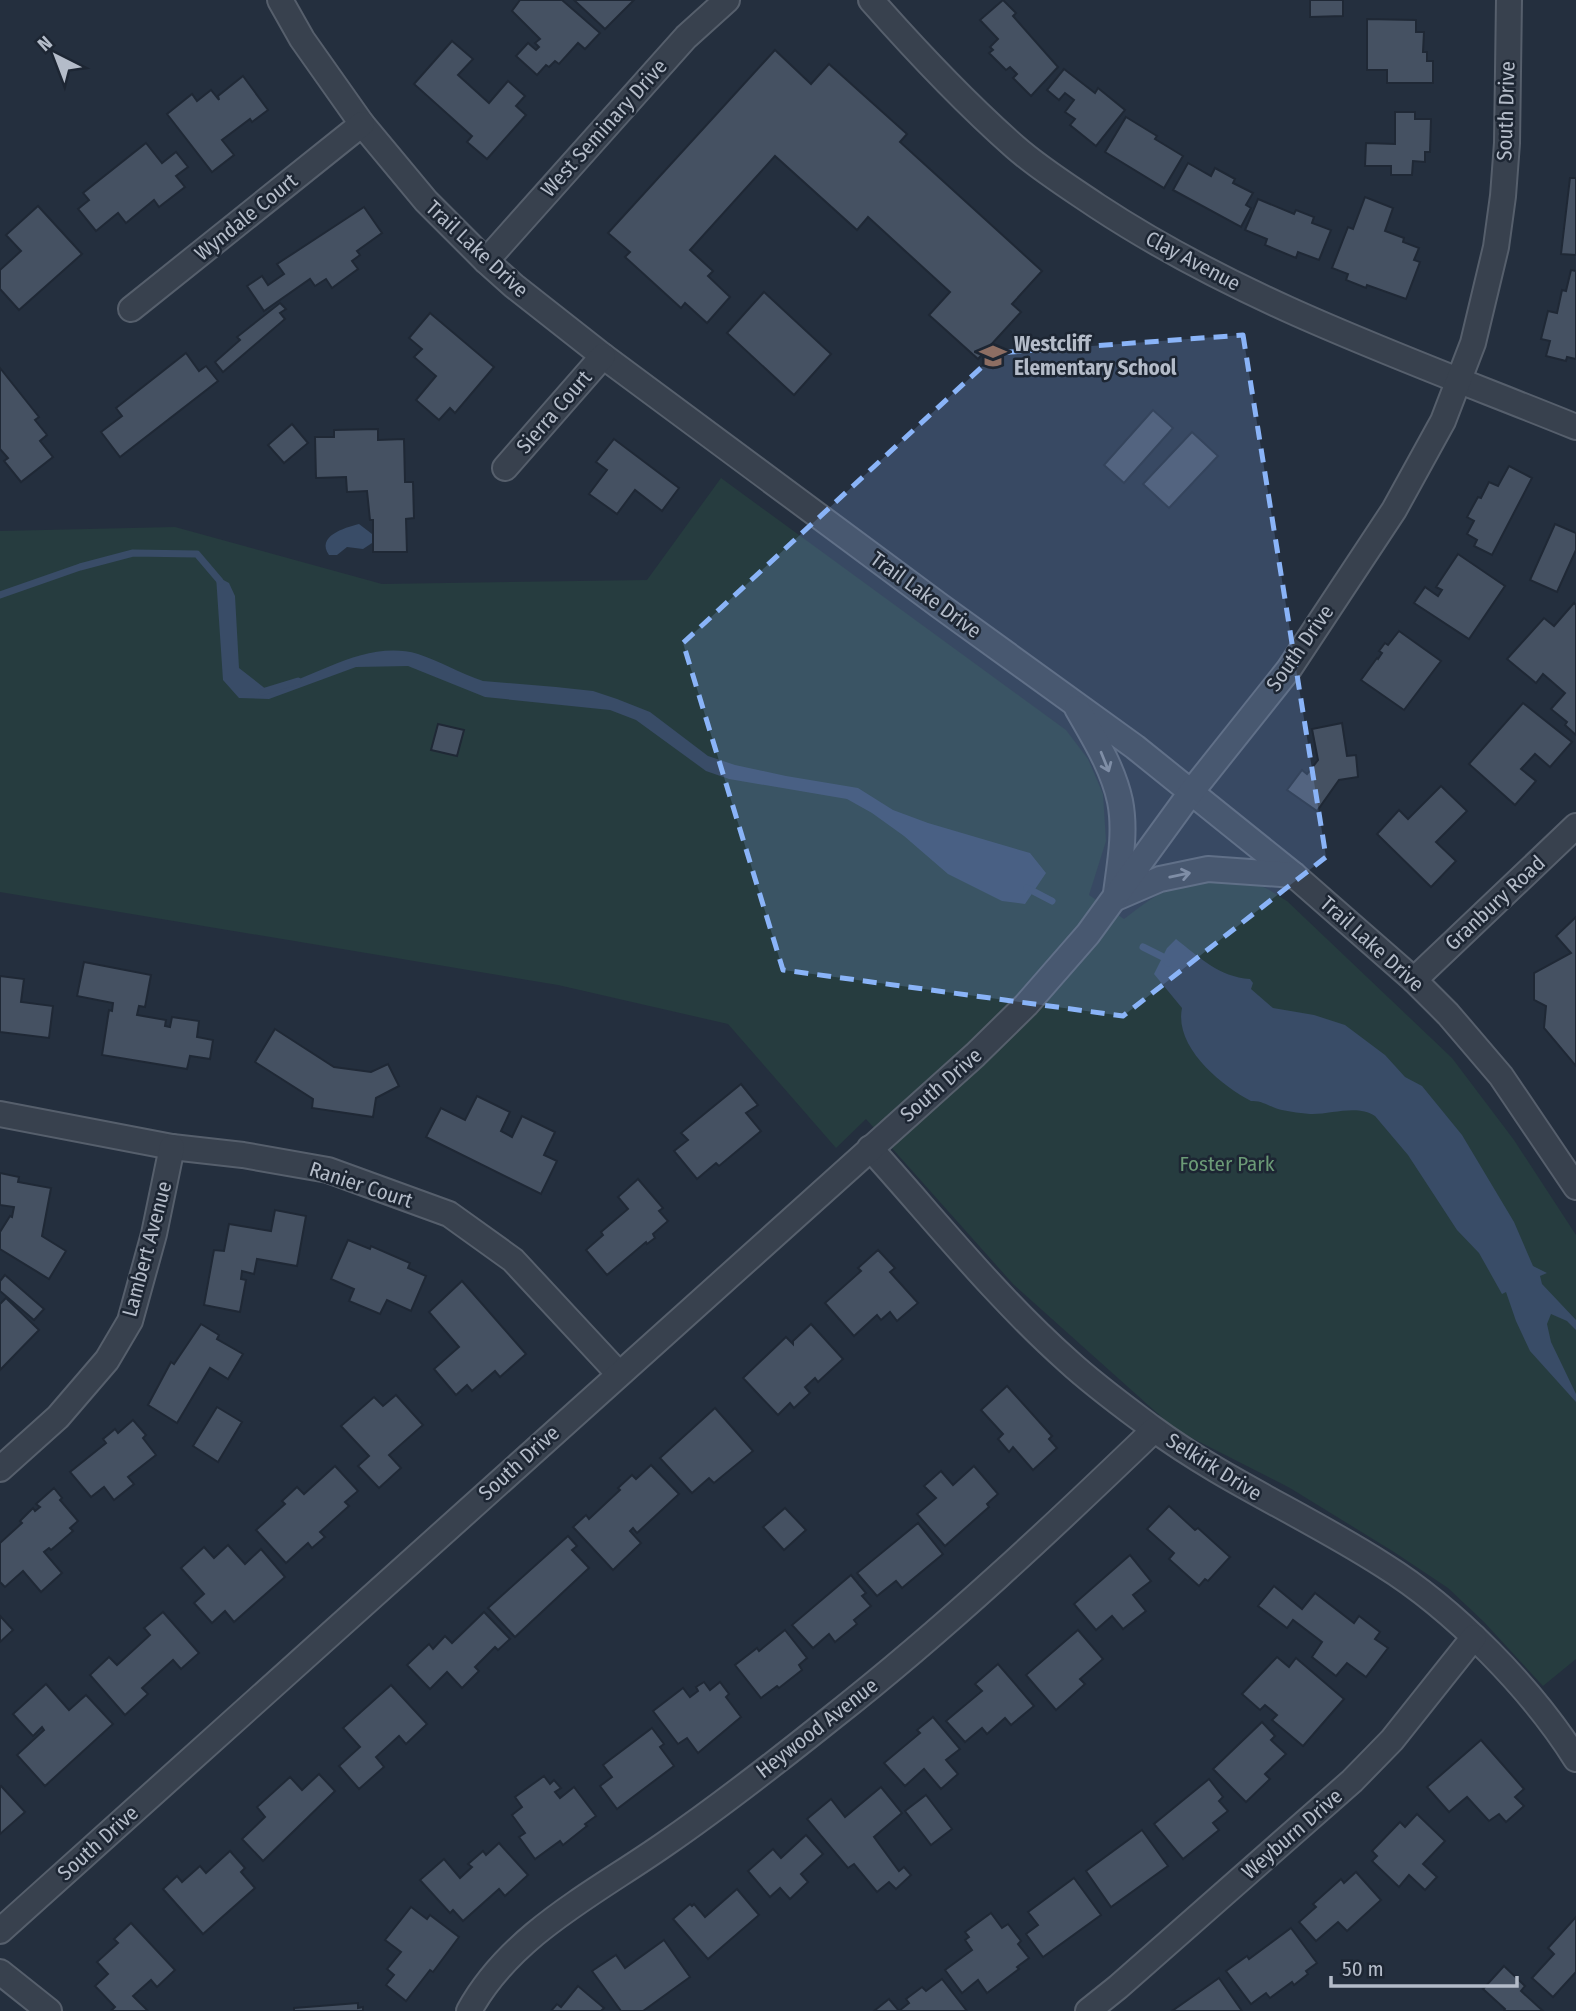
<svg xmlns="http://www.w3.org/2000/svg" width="1576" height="2011" font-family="'Fira Sans Condensed',sans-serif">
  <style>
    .green { fill: #263c3f }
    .water { fill: #394c67 }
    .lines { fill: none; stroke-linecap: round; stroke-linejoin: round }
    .stream { stroke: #394c67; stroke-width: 7 }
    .building { fill: #455162; stroke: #1f2835; stroke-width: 2 }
    .minor-casing { stroke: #565f6c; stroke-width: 28 }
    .minor { stroke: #38414e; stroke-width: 24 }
    .oneway { stroke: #7c8592 }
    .marked { fill: #8ab4f8; fill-opacity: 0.2; stroke: #8ab4f8; stroke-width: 5; stroke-dasharray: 14 9; stroke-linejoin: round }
    .labels { text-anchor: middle; stroke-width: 5; stroke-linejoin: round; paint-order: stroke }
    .street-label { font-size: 21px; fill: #b4bcc9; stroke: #1d2633 }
    .poi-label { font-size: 21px; font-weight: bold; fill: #b4bcc9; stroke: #1d2633; text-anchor: start }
    .park-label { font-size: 21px; fill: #6b9a76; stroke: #1d2633 }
  </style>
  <rect width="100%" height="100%" fill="#242f3e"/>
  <!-- green -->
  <path class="green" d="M721,478L1066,730L1088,759L1103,794L1106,841L1089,895L1124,919C1140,907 1156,893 1176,887C1199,880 1234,878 1258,885C1268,888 1277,895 1287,901L1452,1058L1514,1140L1576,1235V1659L1543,1686L1484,1622L1448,1588L1394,1552L1290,1488L1176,1430L1013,1284L866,1119L836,1148L728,1024L558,985L0,892V531L175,527L382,584L647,580Z"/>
  <!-- water -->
  <g class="water">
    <path d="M359,524L372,534V543L363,549L347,547L337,555H329C316,536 344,528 359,524Z"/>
    <path d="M216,576L229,583L235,596L239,668L267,690C316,678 365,639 418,654C440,661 461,674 483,681L556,687L593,691L617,699L650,712L708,756L735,765L786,776L858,788L893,810L928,823L1030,853L1046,873L1025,904L1002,901L948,874L904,836L872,813L847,799L729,779L706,771L636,720L610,710L485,697L408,666L356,667L269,699L239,698L223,680Z"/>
    <path d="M1176,939C1199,957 1219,977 1250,979L1253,983L1251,989L1273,1008L1314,1015L1345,1025L1385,1055L1405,1077L1422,1086L1462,1135L1514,1222L1533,1266L1547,1273L1540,1276L1542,1284L1576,1320V1330L1567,1321L1551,1314L1547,1324L1551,1342L1576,1394V1402L1530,1351L1516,1321L1506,1292L1502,1294L1479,1253L1457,1230L1408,1155L1375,1116C1357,1104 1330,1115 1310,1114C1301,1113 1291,1112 1282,1110C1271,1108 1263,1100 1251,1101C1221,1085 1174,1047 1182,1008L1154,974L1167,948Z"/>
  </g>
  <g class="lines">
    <!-- stream -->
    <g class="stream">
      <path d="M0,595L80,567L133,553L197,554L220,581"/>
      <path d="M262,692L298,681"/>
      <path d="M1027,888L1052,901"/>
      <path d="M1143,947L1163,957L1168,963"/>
    </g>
  </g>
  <!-- building -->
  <g class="building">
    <path d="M520,0H562L600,33L585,49L578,43L559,64L555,61L549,67L546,65L537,75L516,56L528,43L536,50L539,47L535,43L540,39L512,11Z"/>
    <path d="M574,0H634L605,29Z"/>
    <path d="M1003,0L1016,13L1013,16L1058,67L1031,96L1013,78L1017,74L1010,67L1006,70L989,53L993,50L990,47L998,39L980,20Z"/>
    <path d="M1310,0H1343V16L1310,17Z"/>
    <path d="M1367,19L1416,20V32H1424L1423,52H1427V61H1433V83H1387V70H1367Z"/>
    <path d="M452,41L473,59L458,75L489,103L508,81L525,96L516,106L526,115L487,159L467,142L472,136L414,84Z"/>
    <path d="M775,50L811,84L829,64L907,134L900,142L1042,271L1012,304L1021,312L978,359L929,315L950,292L868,217L857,230L775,156L690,250L713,271L708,276L730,297L707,323L685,303L681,308L625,257L630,252L608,233Z"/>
    <path d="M1064,69L1095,93L1098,88L1125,110L1096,146L1070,125L1075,119L1065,112L1074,100L1065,93L1059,100L1047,90Z"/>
    <path d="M243,76L268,110L252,122L250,119L222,140L234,155L212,172L167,114L192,94L197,101L211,90L219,100L218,96Z"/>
    <path d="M1395,112H1415V119H1431L1430,152H1425V162L1413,161L1412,175H1391V166H1365L1366,143L1395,144Z"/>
    <path d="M1126,117L1157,136L1155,139L1183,156L1164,188L1105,152Z"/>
    <path d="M146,143L162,163L176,152L188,167L176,176L185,187L159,207L154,200L126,223L118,213L96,231L78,209L89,200L83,193Z"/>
    <path d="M1188,163L1211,176L1215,168L1235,179L1233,183L1253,193L1246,205L1251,208L1241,227L1173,190Z"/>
    <path d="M1570,178H1576V255L1561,254Z"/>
    <path d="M1365,197L1393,208L1385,231L1404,238L1403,242L1419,248L1414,260L1420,262L1406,299L1367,285L1366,288L1346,280L1348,274L1332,268L1348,227L1353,229Z"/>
    <path d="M1258,199L1294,214L1296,210L1314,217L1312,223L1331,230L1319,260L1298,252L1296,258L1265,245L1267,239L1245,230Z"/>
    <path d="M38,206L82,254L19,310L0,289V270L21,251L6,235Z"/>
    <path d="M364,207L382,233L357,251L360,255L352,261L358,269L332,288L326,279L315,286L310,279L264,311L247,286L262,276L268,285L284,274L277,264Z"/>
    <path d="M1571,270L1576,271V359L1567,357L1566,361L1546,356L1550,341L1541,339L1548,311L1557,313L1562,290L1566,291Z"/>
    <path d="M764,292L831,354L794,395L727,333Z"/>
    <path d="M280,303L286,309L280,313L285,319L223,372L215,362L240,340L237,337Z"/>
    <path d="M430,313L494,367L455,413L450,408L439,420L416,400L436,376L414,357L422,349L409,338Z"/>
    <path d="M186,353L199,371L206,366L218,381L120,457L101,432L122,416L116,408Z"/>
    <path d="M0,368L39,417L35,420L47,435L40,441L53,457L21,482L4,461L8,458L0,449Z"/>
    <path d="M1153,410L1173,428L1124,483L1104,465Z"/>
    <path d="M292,424L308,443L284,463L268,445Z"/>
    <path d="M378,429V440L404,439L405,482H413L414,518L406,519L407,552H373V520H370L367,491L347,492L346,477L316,478L315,437H334V430Z"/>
    <path d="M1192,432L1218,456L1169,508L1143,484Z"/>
    <path d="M614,439L679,488L662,511L635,490L617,514L589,494L607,470L596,462Z"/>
    <path d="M1509,466L1532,478L1492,555L1474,546L1477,540L1467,534L1474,521L1467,517L1478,497L1481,498L1489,482L1498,486Z"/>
    <path d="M1555,524L1576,533V550L1557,592L1530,580Z"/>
    <path d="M1458,554L1505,586L1469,639L1414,603L1425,587L1438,596L1442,590L1436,587Z"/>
    <path d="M1574,603L1576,605V735L1565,725L1567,722L1551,709L1565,693L1543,674L1536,683L1507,659L1544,618L1554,626Z"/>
    <path d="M1399,631L1441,661L1404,710L1361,680L1377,658L1378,659L1382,653L1379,651L1385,643L1388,645Z"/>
    <path d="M1523,703L1572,742L1550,767L1535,754L1521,769L1536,781L1515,805L1469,764Z"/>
    <path d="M1342,723L1347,756L1356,755L1358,777L1339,780L1317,811L1287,790L1302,770L1307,774L1318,760L1312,729Z"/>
    <path d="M438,724L464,730L457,756L431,750Z"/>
    <path d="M1441,786L1467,811L1436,842L1456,861L1431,887L1377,834L1399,810L1408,819Z"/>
    <path d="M1576,917V1066L1544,1028L1546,1006L1534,1000V973L1571,953L1556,936Z"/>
    <path d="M84,962L151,975L145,1007L139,1006L137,1015L166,1020L165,1026L170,1027L172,1017L199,1021L197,1037L213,1040L210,1059L190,1056L187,1069L102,1055L109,1010L112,1011L113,1003L77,996Z"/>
    <path d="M0,976L24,979L21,1002L53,1006L49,1038L0,1032Z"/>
    <path d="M275,1029L334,1067L371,1072L388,1064L399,1086L376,1098L373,1117L312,1108L313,1099L255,1062Z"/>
    <path d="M741,1084L758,1105L746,1113L761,1131L719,1166L716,1163L697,1179L674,1151L688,1140L681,1133Z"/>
    <path d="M477,1096L510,1112L501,1131L512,1137L522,1116L555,1132L544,1155L557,1161L541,1194L426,1137L441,1108L465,1120Z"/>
    <path d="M0,1173L19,1177L18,1182L51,1188L42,1236L66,1251L49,1279L0,1249V1232L10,1216L12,1217L14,1207L0,1205Z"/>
    <path d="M638,1179L663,1208L659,1211L668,1221L653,1234L655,1238L647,1244L646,1242L607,1275L586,1250L603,1235L601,1232L628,1209L618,1197Z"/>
    <path d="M275,1210L306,1216L297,1266L257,1259L254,1274L242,1271L241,1279L246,1280L240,1312L204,1305L214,1250L224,1251L229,1224L271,1231Z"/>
    <path d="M348,1240L370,1249L371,1246L410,1263L408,1268L426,1276L411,1311L387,1300L380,1314L349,1301L354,1289L331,1279Z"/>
    <path d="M878,1250L895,1268L890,1272L918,1303L897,1321L890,1312L881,1320L877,1315L854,1336L825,1303L861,1271L858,1268Z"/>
    <path d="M5,1275L44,1309L34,1320L0,1291V1281Z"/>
    <path d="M462,1281L526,1354L500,1377L495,1371L472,1391L467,1385L456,1395L434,1369L459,1347L429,1312Z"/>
    <path d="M6,1298L39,1330L0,1370V1304Z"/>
    <path d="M201,1324L219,1335L217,1339L243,1354L228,1379L210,1368L177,1423L148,1405L171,1362L174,1364Z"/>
    <path d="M811,1324L843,1359L818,1382L815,1378L805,1387L810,1393L794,1408L790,1403L778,1415L743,1378L786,1337L793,1344V1341Z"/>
    <path d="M1007,1386L1052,1436L1049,1439L1057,1448L1033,1470L1013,1447L1009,1452L998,1439L1003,1434L981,1410Z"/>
    <path d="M396,1395L423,1425L389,1455L401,1468L379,1488L358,1466L369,1456L341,1426L374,1397L383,1406Z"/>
    <path d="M217,1407L242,1422L218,1462L193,1446Z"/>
    <path d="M715,1408L753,1451L714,1483L709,1478L692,1493L660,1458Z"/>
    <path d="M133,1420L146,1435L143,1438L156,1455L128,1477L134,1484L114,1500L104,1487L91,1497L70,1472L106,1443L103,1439L115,1429L118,1433Z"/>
    <path d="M651,1465L679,1494L637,1533L633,1528L630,1531L641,1543L613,1570L573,1527L586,1515L589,1519L620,1490L618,1488L632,1475L636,1479Z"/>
    <path d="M335,1466L358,1491L345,1502L349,1506L320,1532L325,1537L312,1548L308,1543L286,1563L256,1530L285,1504L282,1501L297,1487L304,1494Z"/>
    <path d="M974,1466L998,1494L987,1504L989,1507L945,1546L917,1514L936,1498L924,1486L941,1471L953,1485Z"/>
    <path d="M54,1488L62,1498L60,1500L78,1521L70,1528L73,1531L51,1550L49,1548L44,1552L62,1573L41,1592L23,1571L5,1587L0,1582V1543L22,1523L20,1521L33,1508L35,1511L40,1507L36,1504Z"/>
    <path d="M1169,1506L1195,1530L1198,1528L1230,1557L1208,1581L1205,1579L1199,1586L1169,1559L1174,1553L1147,1529Z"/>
    <path d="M785,1508L806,1530L784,1550L763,1527Z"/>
    <path d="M918,1523L943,1554L902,1588L896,1581L877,1596L857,1573Z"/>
    <path d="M568,1536L577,1546L572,1550L589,1568L515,1637L488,1608Z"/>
    <path d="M228,1545L245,1564L261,1549L285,1577L234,1622L225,1611L212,1623L194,1603L204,1594L181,1568L204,1547L214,1558Z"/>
    <path d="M1130,1555L1151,1581L1133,1595L1146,1611L1123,1629L1112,1616L1096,1630L1074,1604Z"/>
    <path d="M851,1575L866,1593L862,1596L871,1606L854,1620L857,1624L835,1642L829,1634L813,1648L792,1625Z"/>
    <path d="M1274,1586L1302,1609L1315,1593L1354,1623L1359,1616L1380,1632L1375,1639L1388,1648L1366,1677L1347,1663L1336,1676L1312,1657L1322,1642L1293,1620L1287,1628L1258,1606Z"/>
    <path d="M163,1612L199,1653L181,1669L173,1660L142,1688L148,1694L125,1715L90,1675L109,1657L117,1665L150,1635L144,1628Z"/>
    <path d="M484,1612L510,1639L498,1650L495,1647L475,1667L479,1671L462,1688L447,1672L430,1689L407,1665L429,1644L433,1649L445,1636L452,1643Z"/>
    <path d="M0,1616L13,1630L0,1642Z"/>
    <path d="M785,1630L807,1658L799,1665L802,1670L779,1688L777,1686L761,1698L735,1665L757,1648L759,1651Z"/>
    <path d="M1078,1630L1103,1659L1080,1679L1085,1684L1056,1710L1026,1675Z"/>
    <path d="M1277,1657L1289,1667L1296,1658L1344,1699L1303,1746L1272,1720L1277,1715L1265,1705L1260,1710L1242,1694Z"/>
    <path d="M998,1664L1034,1706L1011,1725L1005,1718L987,1734L982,1728L965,1742L946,1721L982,1691L975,1684Z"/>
    <path d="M704,1682L710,1690L720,1682L729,1694L726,1697L741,1717L698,1753L687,1738L678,1744L653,1711L683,1688L690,1697L698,1691L696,1687Z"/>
    <path d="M46,1684L69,1710L86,1695L113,1724L45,1786L17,1755L44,1730L42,1727L33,1736L13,1714Z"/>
    <path d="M391,1685L427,1724L406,1744L399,1736L376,1757L384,1767L359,1789L339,1766L360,1747L343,1728Z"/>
    <path d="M933,1717L960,1749L946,1760L958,1774L941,1789L924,1769L905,1786L884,1763L920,1733L917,1730Z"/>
    <path d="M1262,1722L1275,1736L1271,1740L1286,1754L1265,1774L1270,1779L1246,1802L1213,1769Z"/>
    <path d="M652,1728L664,1744L660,1747L674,1766L617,1809L600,1786L612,1777L603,1765Z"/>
    <path d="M1481,1740L1524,1789L1515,1797L1524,1806L1506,1822L1499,1814L1489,1821L1467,1797L1449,1812L1427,1787Z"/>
    <path d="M319,1774L335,1791L263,1861L242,1839L265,1817L257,1807L290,1777L302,1790Z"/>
    <path d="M544,1776L550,1784L554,1780L561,1788L555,1792L560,1798L574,1787L596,1816L585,1824L587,1826L563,1845L560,1841L535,1859L519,1837L525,1833L512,1815L522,1807L515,1797Z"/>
    <path d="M1209,1779L1223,1797L1219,1801L1228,1811L1213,1823L1219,1830L1183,1859L1154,1824Z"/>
    <path d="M1,1786L25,1812L0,1834V1787Z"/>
    <path d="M881,1787L902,1813L874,1837L899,1871L904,1867L911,1875L896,1889L889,1882L877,1892L854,1864L848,1868L807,1819L831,1799L845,1817Z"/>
    <path d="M926,1795L952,1829L931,1845L905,1811Z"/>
    <path d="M1417,1814L1445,1841L1423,1864L1437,1877L1425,1890L1409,1875L1399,1887L1372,1861L1377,1856L1372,1851L1400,1822L1405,1827Z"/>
    <path d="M1142,1830L1168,1866L1111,1907L1086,1871Z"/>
    <path d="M806,1835L823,1854L801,1874L808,1882L790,1899L780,1888L770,1897L748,1871L773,1849L781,1858Z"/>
    <path d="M499,1843L528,1875L505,1896L499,1889L463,1921L453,1910L450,1913L420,1880L444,1859L460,1878L472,1867L468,1864L483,1851L486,1855Z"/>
    <path d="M230,1851L245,1868L241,1872L255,1888L203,1934L163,1889L177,1876L182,1882L200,1866L206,1873Z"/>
    <path d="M1356,1872L1381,1900L1347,1931L1338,1922L1316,1941L1299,1922L1316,1907L1313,1904L1341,1879L1344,1883Z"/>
    <path d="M1074,1878L1101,1915L1043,1957L1026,1934L1038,1925L1028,1912Z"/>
    <path d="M737,1889L759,1915L708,1959L673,1919L690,1904L692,1906L694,1904L705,1917Z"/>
    <path d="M411,1907L427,1919L430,1915L459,1937L433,1972L430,1970L406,2001L386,1985L394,1975L387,1969L401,1952L385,1940Z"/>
    <path d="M991,1913L1002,1928L1008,1924L1021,1941L1018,1944L1029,1958L1017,1967L1019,1969L987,1993L978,1980L962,1993L945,1970L972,1950L965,1940L969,1937L965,1932Z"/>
    <path d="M1576,1917V1972L1553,1997L1532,1978L1554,1954L1548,1948Z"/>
    <path d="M131,1923L175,1970L157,1987L151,1980L133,1996L148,2011H111L115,2007L95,1986L108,1974L97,1962L118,1943L114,1939Z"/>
    <path d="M1291,1928L1317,1963L1306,1971L1308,1974L1294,1985L1292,1982L1270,1998L1266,1993L1251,2004L1226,1971L1247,1956L1249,1959Z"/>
    <path d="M664,1940L690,1977L643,2011H621L592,1971L616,1955L625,1968Z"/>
    <path d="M1504,1966L1525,1986L1521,1991L1543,2011H1504L1505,2009L1483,1989Z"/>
    <path d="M1219,1978L1242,2011H1172Z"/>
    <path d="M942,1979L967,2011H874L889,1999L899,2011L909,2003L906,1999L922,1987L926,1991Z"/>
    <path d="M578,1986L604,2008L601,2011H551L557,2004L561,2007Z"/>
    <path d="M358,2003V2008L363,2007V2011H294V2008Z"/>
  </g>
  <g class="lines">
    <defs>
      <g id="minor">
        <path d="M280,0L302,39L362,124L426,201L486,261L514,286L603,356L940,606L1135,747L1294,875L1414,980L1448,1014L1501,1076L1576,1187"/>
        <path d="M871,0C916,51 964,102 1015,147C1040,169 1069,187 1097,206C1244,303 1413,361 1576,427"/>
        <path d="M486,261L686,37L727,0"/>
        <path d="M131,309L362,124"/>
        <path d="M505,468L603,356"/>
        <path d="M1077,708C1094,738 1113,768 1120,801C1126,831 1120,863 1116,893"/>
        <path d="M1116,898L1160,879L1208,869L1294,875"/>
        <path d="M1414,980L1576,826"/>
        <path d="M0,1114L172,1147L243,1155L328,1170L449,1214L513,1260L619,1374"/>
        <path d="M870,1148C935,1220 996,1297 1068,1361C1094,1385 1123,1406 1151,1427C1224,1481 1307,1516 1383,1565C1454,1609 1532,1689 1576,1759"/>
        <path d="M0,1469L58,1417L107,1360L130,1321L154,1234L172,1147"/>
        <path d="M0,1931L975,1055L1026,1005L1088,934L1192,791L1289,669L1394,510L1443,421L1473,343L1496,247L1503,196L1507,143L1509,0"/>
        <path d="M0,1972L49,2011"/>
        <path d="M469,2011C511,1934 595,1893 665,1844C723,1804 779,1760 834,1716C947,1627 1051,1529 1154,1430"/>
        <path d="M1088,2011L1118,1987L1352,1781L1392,1740L1474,1637"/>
      </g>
    </defs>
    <!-- minor casing -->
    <use href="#minor" class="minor-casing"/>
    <!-- minor -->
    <use href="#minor" class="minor"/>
  </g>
  <!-- one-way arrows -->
  <defs><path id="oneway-shaft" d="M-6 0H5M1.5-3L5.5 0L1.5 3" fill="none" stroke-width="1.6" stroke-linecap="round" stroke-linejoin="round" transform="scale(1.75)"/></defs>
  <g class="oneway">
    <use href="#oneway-shaft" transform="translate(1105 762) rotate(68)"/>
    <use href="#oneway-shaft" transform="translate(1180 875) rotate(-12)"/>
  </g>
  <!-- marked area -->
  <path class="marked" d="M1243,335L1326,857L1123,1016L783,970L683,643L997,353Z"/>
  <!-- icons -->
  <defs>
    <symbol id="school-bare" viewBox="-9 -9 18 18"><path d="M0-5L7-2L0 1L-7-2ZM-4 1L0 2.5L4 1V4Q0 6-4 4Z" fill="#8d6e63" stroke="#1d2633" stroke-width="2.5" paint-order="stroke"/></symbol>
  </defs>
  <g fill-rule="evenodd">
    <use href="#school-bare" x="974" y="337" width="38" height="38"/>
  </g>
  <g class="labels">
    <!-- street labels -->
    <g class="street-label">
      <text transform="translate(1506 111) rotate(-88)" y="7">South Drive</text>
      <text transform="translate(604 128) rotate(-48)" y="7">West Seminary Drive</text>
      <text transform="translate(246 217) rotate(-39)" y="7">Wyndale Court</text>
      <text transform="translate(477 249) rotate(43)" y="7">Trail Lake Drive</text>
      <text transform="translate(1193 261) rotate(28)" y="7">Clay Avenue</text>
      <text transform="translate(554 412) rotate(-49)" y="7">Sierra Court</text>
      <text transform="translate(926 595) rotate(36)" y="7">Trail Lake Drive</text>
      <text transform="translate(1300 648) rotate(-55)" y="7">South Drive</text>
      <text transform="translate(1495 903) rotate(-43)" y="7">Granbury Road</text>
      <text transform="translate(1372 944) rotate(42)" y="7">Trail Lake Drive</text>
      <text transform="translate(941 1085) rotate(-41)" y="7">South Drive</text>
      <text transform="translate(361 1185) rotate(18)" y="7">Ranier Court</text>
      <text transform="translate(147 1249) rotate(-75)" y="7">Lambert Avenue</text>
      <text transform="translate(519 1463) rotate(-42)" y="7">South Drive</text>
      <text transform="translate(1214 1467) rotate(32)" y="7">Selkirk Drive</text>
      <text transform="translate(817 1728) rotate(-38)" y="7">Heywood Avenue</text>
      <text transform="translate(1292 1834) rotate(-41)" y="7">Weyburn Drive</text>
      <text transform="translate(98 1843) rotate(-42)" y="7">South Drive</text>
    </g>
    <!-- poi labels -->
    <g class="poi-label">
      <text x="1014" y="351">Westcliff<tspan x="1014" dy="24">Elementary School</tspan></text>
    </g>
    <!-- park labels -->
    <g class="park-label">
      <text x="1227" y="1171">Foster Park</text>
    </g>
  </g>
  <!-- north arrow -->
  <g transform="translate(56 56) rotate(318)" stroke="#1d2633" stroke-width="5" paint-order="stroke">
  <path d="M0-5L12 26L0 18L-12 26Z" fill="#b4bcc9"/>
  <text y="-10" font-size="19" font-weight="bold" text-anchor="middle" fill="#b4bcc9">N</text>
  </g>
  <!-- scale -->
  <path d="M1331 1976v10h186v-10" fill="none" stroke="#b4bcc9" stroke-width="3.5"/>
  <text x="1342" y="1976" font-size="21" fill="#b4bcc9" stroke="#1d2633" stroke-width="5" paint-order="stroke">50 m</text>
</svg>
